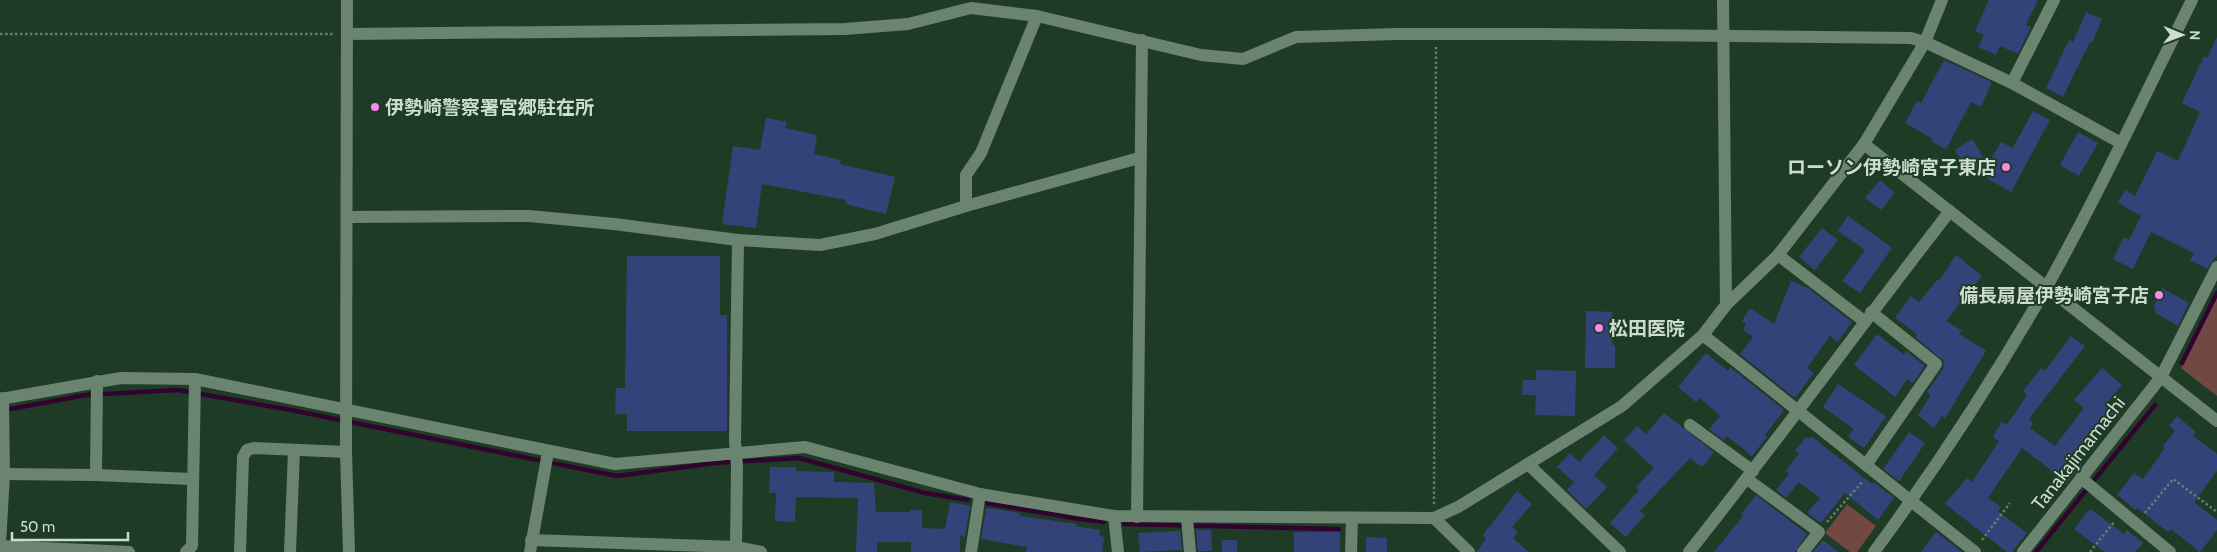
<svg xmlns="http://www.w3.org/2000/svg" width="2217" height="552" font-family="Cabin,'Noto Sans JP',sans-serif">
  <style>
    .green { fill: #714842 }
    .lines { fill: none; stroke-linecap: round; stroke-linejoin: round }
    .stream { stroke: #31032f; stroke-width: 4.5 }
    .building { fill: #33437a }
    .path { stroke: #657d6a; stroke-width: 2.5; stroke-dasharray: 2.5 2.5; stroke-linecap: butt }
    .minor { stroke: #6b846f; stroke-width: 12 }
    .poi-dot { fill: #f589ee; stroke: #1e3c25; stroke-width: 2 }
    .labels { text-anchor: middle; stroke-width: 4; stroke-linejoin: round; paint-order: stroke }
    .poi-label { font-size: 19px; font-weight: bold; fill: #ccdcce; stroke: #1e3c25; text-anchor: start }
    .street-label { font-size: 19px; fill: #ccdcce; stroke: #1e3c25 }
  </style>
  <rect width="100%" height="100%" fill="#1e3c25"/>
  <!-- green -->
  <g class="green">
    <path d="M2217,297V396L2181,368Z"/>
    <path d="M1847,504L1876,526L1857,552H1850L1825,533Z"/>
  </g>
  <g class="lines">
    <!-- stream -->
    <g class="stream">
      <path d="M2182,363L2217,293"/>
      <path d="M5,410L86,395L178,390L291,410L617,476L715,463L799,458L925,493L968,500"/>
      <path d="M986,503L1079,519L1104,522"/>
      <path d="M1124,524L1339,529"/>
      <path d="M2036,552L2155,405"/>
    </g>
  </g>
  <!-- building -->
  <g class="building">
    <path d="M1989,0H2038L2026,25L2031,27L2018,54L2000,46L1996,55L1978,47L1984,35L1975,31Z"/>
    <path d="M2086,12L2102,19L2092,43L2090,42L2063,97L2046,88L2069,40L2073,42Z"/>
    <path d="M2217,37V255L2207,269L2190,260L2194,253L2151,232L2133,269L2113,259L2124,237L2129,240L2141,216L2118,203L2125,190L2135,196L2157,151L2178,161L2200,112L2182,103L2204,56L2207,58Z"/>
    <path d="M1944,60L1992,82L1981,107L1971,102L1946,149L1932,142L1933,139L1905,123L1917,101L1921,103Z"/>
    <path d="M2033,111L2050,120L2011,192L1972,170L1968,172L1955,150L1972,139L1988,165L2001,142L2013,148Z"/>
    <path d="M766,118L787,122L785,128L817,135L814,154L841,160L840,164L895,177L886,214L845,204L846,200L762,184L756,228L722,224L733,146L760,150Z"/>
    <path d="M2078,132L2098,143L2079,176L2060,165Z"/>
    <path d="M1880,180L1895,193L1881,210L1865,198Z"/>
    <path d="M1848,216L1892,248L1860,293L1842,281L1865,250L1838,231Z"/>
    <path d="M1822,228L1838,240L1815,270L1799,257Z"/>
    <path d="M1956,255L1982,276L1946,321L1962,331L1959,334L1986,351L1945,418L1942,416L1934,428L1918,415L1931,395L1927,392L1943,369L1944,361L1915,337L1917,334L1895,318L1911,296L1919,302L1937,280L1939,281Z"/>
    <path d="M627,256H720V315H727V431H627V414H615L616,388H625Z"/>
    <path d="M1791,281L1808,288L1852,322L1838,342L1830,336L1807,368L1814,373L1795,398L1740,354L1753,337L1743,330L1746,324L1742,321L1750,308L1774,324Z"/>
    <path d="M2162,288L2189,303L2178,326L2156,313L2154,306Z"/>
    <path d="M1586,311L1612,312V345H1615V368H1585Z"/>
    <path d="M1877,334L1904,355L1906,351L1925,366L1913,383L1907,379L1895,397L1854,365Z"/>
    <path d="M2071,336L2085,346L2029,419L2033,423L2030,428L2055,446L2084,408L2074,400L2102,368L2122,385L2107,403L2117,411L2107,424L2104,422L2089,441L2091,444L2078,460L2082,464L2066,484L2050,471L2051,470L2022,448L1988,498L2001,507L1998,511L2027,533L2012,552H2007L1945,504L1967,478L1972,482L1999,441L1993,437L2002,422L2007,425L2027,395L2023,391L2041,368L2045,371Z"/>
    <path d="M1706,353L1728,371L1730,367L1784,410L1765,435L1767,437L1752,456L1727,436L1724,440L1709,429L1720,416L1700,398L1696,402L1678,387Z"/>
    <path d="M1536,370L1576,371L1575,416L1535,415L1536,395H1522L1523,380H1536Z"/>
    <path d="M1838,384L1886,416L1864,448L1848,437L1854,429L1823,407Z"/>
    <path d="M1664,413L1714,452L1702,467L1690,458L1640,511L1645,515L1626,537L1610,523L1639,490L1636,487L1654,468L1624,440L1637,426L1646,434Z"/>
    <path d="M2177,416L2196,432L2193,436L2217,454V471L2194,502L2217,520V530L2200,552L2171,529L2168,532L2137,508L2136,510L2117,495L2134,473L2143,479L2165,448L2163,446L2175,431L2169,426Z"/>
    <path d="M1909,432L1925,443L1899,481L1883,469Z"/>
    <path d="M1604,435L1618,448L1594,475L1607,487L1586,509L1567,490L1574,482L1557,467L1570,453L1579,462Z"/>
    <path d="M1811,436L1872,484L1874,482L1894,498L1878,520L1845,493L1821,523L1807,513L1820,498L1799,482L1786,498L1776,490L1789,474L1785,471L1799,454L1795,451L1806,437L1809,439Z"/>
    <path d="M770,467H796V471L834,472V482L874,483L876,512H910V510H922V528L945,529L950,502L970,506L965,537L960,536V552H911V542H877V552H856L858,498L796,497L795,522L775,521L776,493H769Z"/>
    <path d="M1517,491L1532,504L1512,527L1518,532L1513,538L1529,552H1477L1486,538L1483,535Z"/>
    <path d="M1756,495L1807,534L1795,552H1714L1743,516L1741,514Z"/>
    <path d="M988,508L1020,513V516L1077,524L1076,526L1100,530L1099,536L1104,537L1102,552H1026L1027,547L981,539L986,509Z"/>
    <path d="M2090,509L2124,534L2127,530L2143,543L2135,552H2105L2074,529Z"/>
    <path d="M1196,530H1211L1212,551H1198Z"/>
    <path d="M1180,531L1182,550L1140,552L1138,533Z"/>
    <rect x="1294" y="532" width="46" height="20"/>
    <path d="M1936,532L1948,541L1962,552H1921Z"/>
    <path d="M1366,537L1387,538V552H1366Z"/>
    <rect x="1222" y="540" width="15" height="12"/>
    <path d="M1823,540L1838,552H1813Z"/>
  </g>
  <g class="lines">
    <!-- path -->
    <g class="path">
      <path d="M0,34H333"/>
      <path d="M1434,504L1436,47"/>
      <path d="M2145,513L2173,479L2217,512"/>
      <path d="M1827,522L1863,481"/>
      <path d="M1982,540L2010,503"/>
      <path d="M2090,552L2114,522"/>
    </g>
    <!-- minor -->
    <g class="minor">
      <path d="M347,0L346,452L349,552"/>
      <path d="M1723,0L1726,305"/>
      <path d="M347,34L845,29L908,24L971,8L1037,16L1201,55L1243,59L1296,37L1397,34H1541L1911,38L1925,42L2012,83L2121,143"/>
      <path d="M2012,83L2054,0"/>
      <path d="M1864,144L2217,421"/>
      <path d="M966,206V175L981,153L1037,16"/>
      <path d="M348,217L529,216L614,224L738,240L820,245L875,234L966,206L1139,158"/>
      <path d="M1778,255L1864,321"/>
      <path d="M1703,335L1975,552"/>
      <path d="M0,399L121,378L195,379L615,464L805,447L980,494L1114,516L1434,518L1458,507L1622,406L1703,335L1726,305L1778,255L1864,144L1925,42L1942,0"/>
      <path d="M1690,425L1753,471"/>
      <path d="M1528,464L1620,552"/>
      <path d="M1866,465L1936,364L1871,312"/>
      <path d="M4,474L96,475L192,479"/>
      <path d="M96,475L97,381"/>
      <path d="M2081,478L2170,552"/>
      <path d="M1747,479L1819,532L1803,552"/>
      <path d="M1114,516L1118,552"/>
      <path d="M1137,517L1142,40"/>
      <path d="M1187,518L1190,552"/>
      <path d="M1434,518L1469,552"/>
      <path d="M531,540L736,547L761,552"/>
      <path d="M0,544L4,474L3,398"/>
      <path d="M0,546L129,552"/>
      <path d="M736,547L737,466L735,441L738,240"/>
      <path d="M186,552L192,546L195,379"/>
      <path d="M240,552L243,457L247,450L254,448L346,452"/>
      <path d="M290,552L294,450"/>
      <path d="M530,552L548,452"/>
      <path d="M971,552L980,494"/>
      <path d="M1351,552L1352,518"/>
      <path d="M1689,552C1778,440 1862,324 1950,211"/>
      <path d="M1874,552C1936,468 1993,380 2045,290C2098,195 2144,97 2192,0"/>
      <path d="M2023,552L2161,377L2217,267"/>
    </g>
  </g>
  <!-- markers -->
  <g class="poi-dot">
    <circle cx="375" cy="107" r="5"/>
    <circle cx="2006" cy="167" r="5"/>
    <circle cx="2159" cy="295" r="5"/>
    <circle cx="1599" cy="328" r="5"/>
  </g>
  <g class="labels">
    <!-- poi labels -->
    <g class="poi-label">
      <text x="385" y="114">伊勢崎警察署宮郷駐在所</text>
      <text x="1996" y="174" text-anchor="end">ローソン伊勢崎宮子東店</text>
      <text x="2149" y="302" text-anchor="end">備長扇屋伊勢崎宮子店</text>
      <text x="1609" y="335">松田医院</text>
    </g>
    <!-- street labels -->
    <g class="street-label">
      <text transform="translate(2078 453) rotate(-52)" y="7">Tanakajimamachi</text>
    </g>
  </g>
  <!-- north arrow -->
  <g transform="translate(2182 35) rotate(91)" stroke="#1e3c25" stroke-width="4" paint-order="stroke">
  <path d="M0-4L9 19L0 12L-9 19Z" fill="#ccdcce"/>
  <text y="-8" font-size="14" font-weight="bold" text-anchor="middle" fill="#ccdcce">N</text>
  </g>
  <!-- scale -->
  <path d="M12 532v8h116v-8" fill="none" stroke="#ccdcce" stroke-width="2.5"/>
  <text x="20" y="532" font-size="15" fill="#ccdcce" stroke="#1e3c25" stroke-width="4" paint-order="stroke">50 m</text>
</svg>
